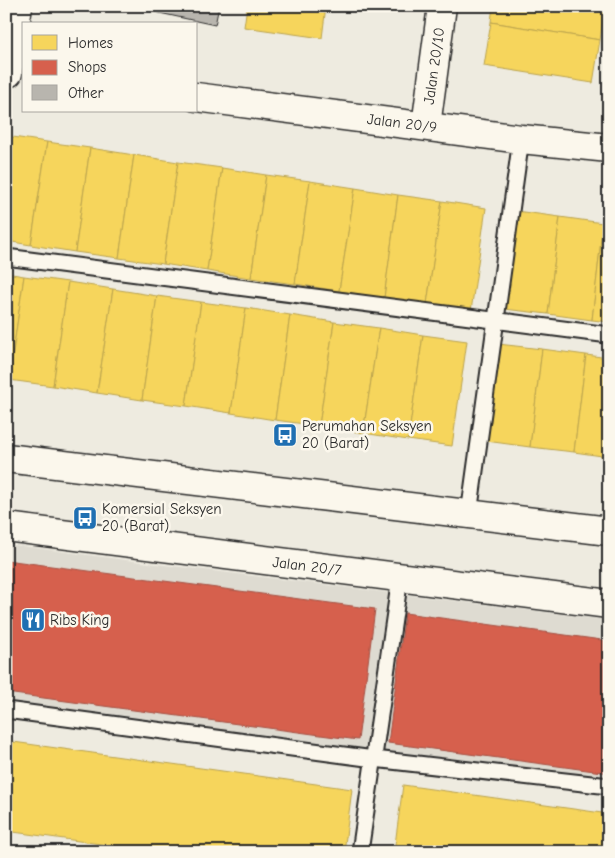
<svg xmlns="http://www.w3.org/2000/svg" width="615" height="858" font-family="'Comic Neue',sans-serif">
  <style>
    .built { fill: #dedbd1 }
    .homes { fill: #f6d55c; stroke: #b9a24d }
    .shops { fill: #d6604d; stroke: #a35043 }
    .building { fill: #b8b5ae; stroke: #2b2b2b }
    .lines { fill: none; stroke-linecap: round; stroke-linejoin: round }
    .lane-casing { stroke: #2b2b2b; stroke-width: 19 }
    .street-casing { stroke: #2b2b2b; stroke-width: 31 }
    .secondary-casing { stroke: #2b2b2b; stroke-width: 31 }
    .lane { stroke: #fbf7ec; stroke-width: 15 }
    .street { stroke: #fbf7ec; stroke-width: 28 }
    .secondary { stroke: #fbf7ec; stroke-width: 28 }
    .labels { text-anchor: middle; stroke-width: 5; stroke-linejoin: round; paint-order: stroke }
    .street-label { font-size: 15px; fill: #2b2b2b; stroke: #fbf7ec }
    .poi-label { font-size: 15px; fill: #2b2b2b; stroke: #fbf7ec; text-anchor: start }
  </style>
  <rect width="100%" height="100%" fill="#eeebe0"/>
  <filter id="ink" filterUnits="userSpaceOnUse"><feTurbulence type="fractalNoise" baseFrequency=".02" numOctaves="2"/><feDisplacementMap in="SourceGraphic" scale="10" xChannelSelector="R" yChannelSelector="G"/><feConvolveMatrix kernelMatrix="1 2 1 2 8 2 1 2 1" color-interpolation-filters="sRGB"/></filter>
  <g filter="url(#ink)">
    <!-- built -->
    <path class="built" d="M6,544L156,564L609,620V786L6,704Z"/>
    <!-- homes -->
    <g class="homes">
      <path d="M247,6H326L322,38L244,27Z"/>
      <path d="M493,6H605L600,40L491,22Z"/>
      <path d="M491,22L600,40L593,83L484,66Z"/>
      <path d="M6,136L47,142L31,245L6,241Z"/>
      <path d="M47,142L90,148L75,252L31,245Z"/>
      <path d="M90,148L134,155L119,258L75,252Z"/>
      <path d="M134,155L178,162L163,264L119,258Z"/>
      <path d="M178,162L222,168L207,271L163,264Z"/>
      <path d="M222,168L266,175L251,278L207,271Z"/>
      <path d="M266,175L310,181L295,284L251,278Z"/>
      <path d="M310,181L355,188L339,291L295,284Z"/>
      <path d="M355,188L398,195L384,298L339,291Z"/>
      <path d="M398,195L442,201L427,304L384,298Z"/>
      <path d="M442,201L486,208L471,311L427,304Z"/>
      <path d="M516,211L560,217L548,314L504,309Z"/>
      <path d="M560,217L603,223L592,320L548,314Z"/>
      <path d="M603,223L609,224V322L592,320Z"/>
      <path d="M6,273L24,276L9,380L6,379Z"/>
      <path d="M24,276L68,282L53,386L9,380Z"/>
      <path d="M68,282L113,289L97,393L53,386Z"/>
      <path d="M113,289L157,296L142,400L97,393Z"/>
      <path d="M157,296L201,302L186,406L142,400Z"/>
      <path d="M201,302L246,308L231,413L186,406Z"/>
      <path d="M246,308L290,315L275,420L231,413Z"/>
      <path d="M290,315L334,322L319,426L275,420Z"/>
      <path d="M334,322L379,328L363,433L319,426Z"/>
      <path d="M379,328L423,335L408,440L363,433Z"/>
      <path d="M423,335L467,341L452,446L408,440Z"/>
      <path d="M498,344L542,349L530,447L486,441Z"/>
      <path d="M542,349L586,355L574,452L530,447Z"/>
      <path d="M586,355L609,358V457L574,452Z"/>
      <path d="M6,741L352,789L344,852H159L6,831Z"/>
      <path d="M403,785L609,814V852H394Z"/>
    </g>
    <!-- shops -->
    <g class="shops">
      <path d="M6,560L375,609L358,740L6,693Z"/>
      <path d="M405,613L609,641V773L388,743Z"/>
    </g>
    <!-- building -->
    <path class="building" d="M127,6H219L215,25Z"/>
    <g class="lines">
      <defs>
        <g id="lane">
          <path d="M6,257L609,335"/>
          <path d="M469,514L521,139"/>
          <path d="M6,710L374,759L609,786"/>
          <path d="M360,852L400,578"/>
        </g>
        <g id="street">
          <path d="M8,73L18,6"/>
          <path d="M196,97L521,139L609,148"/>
          <path d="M426,126L442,6"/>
          <path d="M6,527L609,604"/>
        </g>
        <path id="secondary" d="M6,458L609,531"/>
      </defs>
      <!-- lane casing -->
      <use href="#lane" class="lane-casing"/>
      <!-- street casing -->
      <use href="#street" class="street-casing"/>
      <!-- secondary casing -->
      <use href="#secondary" class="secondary-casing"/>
      <!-- lane -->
      <use href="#lane" class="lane"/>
      <!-- street -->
      <use href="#street" class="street"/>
      <!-- secondary -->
      <use href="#secondary" class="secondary"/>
    </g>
  </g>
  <!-- icons -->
  <defs>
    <symbol id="bus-square" viewBox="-11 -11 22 22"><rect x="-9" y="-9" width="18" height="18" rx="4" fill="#1f6fb2" stroke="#fbf7ec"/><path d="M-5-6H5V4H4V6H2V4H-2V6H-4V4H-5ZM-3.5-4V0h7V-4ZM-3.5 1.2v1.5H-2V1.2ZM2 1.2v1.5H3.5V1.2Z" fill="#fff"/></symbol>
    <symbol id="restaurant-square" viewBox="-11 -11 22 22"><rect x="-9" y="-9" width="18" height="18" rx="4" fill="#1f6fb2" stroke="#fbf7ec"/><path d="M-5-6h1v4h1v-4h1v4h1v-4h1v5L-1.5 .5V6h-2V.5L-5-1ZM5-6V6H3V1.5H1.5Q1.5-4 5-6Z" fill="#fff"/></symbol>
  </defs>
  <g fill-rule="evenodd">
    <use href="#bus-square" x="271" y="421" width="28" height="28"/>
    <use href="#bus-square" x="71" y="504" width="28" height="28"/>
    <use href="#restaurant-square" x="19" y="606" width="28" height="28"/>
  </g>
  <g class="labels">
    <!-- street labels -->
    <g class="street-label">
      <text transform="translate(434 66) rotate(-82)" y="5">Jalan 20/10</text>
      <text transform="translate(402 123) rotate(7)" y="5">Jalan 20/9</text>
      <text transform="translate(307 566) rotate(7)" y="5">Jalan 20/7</text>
    </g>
    <!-- poi labels -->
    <g class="poi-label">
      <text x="302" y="431">Perumahan Seksyen<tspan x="302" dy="17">20 (Barat)</tspan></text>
      <text x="102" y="514">Komersial Seksyen<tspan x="102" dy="17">20 (Barat)</tspan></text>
      <text x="50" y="625">Ribs King</text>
    </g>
  </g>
  <!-- margin -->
  <rect width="615" height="858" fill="none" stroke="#fbf7ec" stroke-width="25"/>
  <rect x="12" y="12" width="590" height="833" fill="none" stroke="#2b2b2b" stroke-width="2" filter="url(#ink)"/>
  <!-- legend -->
  <rect x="22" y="22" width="175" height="90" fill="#fbf7ec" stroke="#a8a59f"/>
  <rect x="32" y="35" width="25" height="15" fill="#f6d55c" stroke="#a8a59f"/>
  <text x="68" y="48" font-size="15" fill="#2b2b2b">Homes</text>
  <rect x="32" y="60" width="25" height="15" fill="#d6604d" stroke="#a8a59f"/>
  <text x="68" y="72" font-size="15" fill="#2b2b2b">Shops</text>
  <rect x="32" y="85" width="25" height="15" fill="#b8b5ae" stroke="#a8a59f"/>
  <text x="68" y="98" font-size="15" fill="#2b2b2b">Other</text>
</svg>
